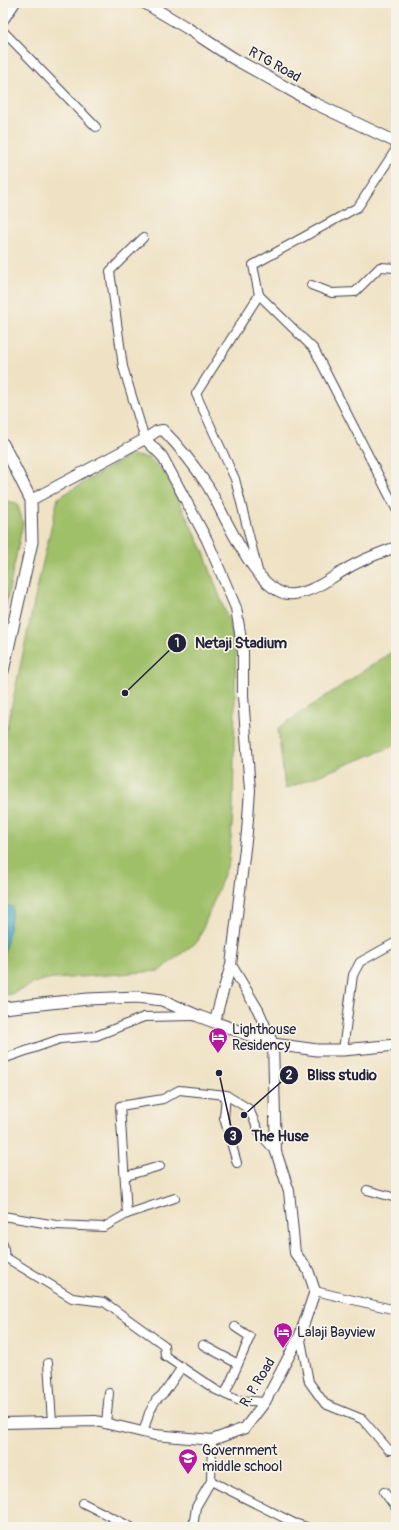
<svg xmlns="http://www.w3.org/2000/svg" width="399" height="1530" font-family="Pangolin,sans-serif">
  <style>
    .green { fill: #9fbf67; stroke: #607051 }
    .water { fill: #45a9c5; stroke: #346680 }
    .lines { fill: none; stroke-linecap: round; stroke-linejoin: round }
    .minor-casing { stroke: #413f50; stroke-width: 10 }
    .tertiary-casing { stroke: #413f50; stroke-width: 12 }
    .secondary-casing { stroke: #413f50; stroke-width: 13 }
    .minor { stroke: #fff; stroke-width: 8 }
    .tertiary { stroke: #fff; stroke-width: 10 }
    .secondary { stroke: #fff; stroke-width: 11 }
    .labels { text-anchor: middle; stroke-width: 3.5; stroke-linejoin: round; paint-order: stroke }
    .street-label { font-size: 14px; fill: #22223b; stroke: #f7f3e8 }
    .poi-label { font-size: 14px; fill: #22223b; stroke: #f7f3e8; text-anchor: start }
    .leader { fill: none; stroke: #22223b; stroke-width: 1.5 }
    .callout-dot { fill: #22223b; stroke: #f7f3e8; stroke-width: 1.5 }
    .mark-label { font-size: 12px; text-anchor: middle; font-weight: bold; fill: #fff }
    .callout-label { font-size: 15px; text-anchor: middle; font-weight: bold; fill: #22223b; stroke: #f7f3e8; stroke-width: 3.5; stroke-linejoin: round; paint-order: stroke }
  </style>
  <rect width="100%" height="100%" fill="#f7f3e8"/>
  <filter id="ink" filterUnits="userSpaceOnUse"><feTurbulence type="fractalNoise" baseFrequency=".025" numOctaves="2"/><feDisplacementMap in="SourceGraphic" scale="8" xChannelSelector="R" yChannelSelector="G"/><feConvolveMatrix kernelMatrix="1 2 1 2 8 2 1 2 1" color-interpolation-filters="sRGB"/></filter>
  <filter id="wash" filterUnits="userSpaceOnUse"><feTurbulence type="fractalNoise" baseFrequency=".012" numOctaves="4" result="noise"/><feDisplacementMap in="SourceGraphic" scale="16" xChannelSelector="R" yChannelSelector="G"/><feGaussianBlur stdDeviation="0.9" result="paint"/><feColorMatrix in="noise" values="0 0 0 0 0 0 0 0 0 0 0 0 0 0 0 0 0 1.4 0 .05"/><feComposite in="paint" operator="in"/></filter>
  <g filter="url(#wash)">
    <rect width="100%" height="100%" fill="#efe2c4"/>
    <!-- green -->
    <g class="green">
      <path d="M130,455L149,458L165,473L203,550L236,642L233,812L229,862L198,941L159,971L42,980L11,994L3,995V745L39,579L58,498Z"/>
      <path d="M3,500L17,503L23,523L3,619Z"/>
      <path d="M396,649V745L285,789L278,728Z"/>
    </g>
    <!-- water -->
    <path class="water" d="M3,905L13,907L3,961Z"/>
  </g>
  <g filter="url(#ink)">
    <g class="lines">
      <defs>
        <g id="minor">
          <path d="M3,31L96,127"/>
          <path d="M143,238L110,271L123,367L145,439"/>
          <path d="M311,285L332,293L355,292L380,267L396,268"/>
          <path d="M259,295L314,349L396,509"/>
          <path d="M258,571L235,479L196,394L259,295L253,265L358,207L396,149"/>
          <path d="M343,1050L353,975L360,962L396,942"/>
          <path d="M3,1059L60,1039L96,1036L144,1017L193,1016"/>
          <path d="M226,1095L224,1118L237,1163"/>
          <path d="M126,1176L160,1166"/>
          <path d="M367,1190L396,1198"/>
          <path d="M127,1214L175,1198"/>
          <path d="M3,1216L56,1225L104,1227L127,1214L120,1106L163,1099L179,1090L226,1095L249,1109L260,1134L276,1152"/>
          <path d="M3,1244L5,1257L72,1298L104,1302L164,1345L165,1356L216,1390L237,1400L265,1402"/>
          <path d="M315,1291L396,1310"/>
          <path d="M300,1335L309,1382L325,1404L362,1419L389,1450H396"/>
          <path d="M203,1345L238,1364"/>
          <path d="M48,1363L52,1422"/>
          <path d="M225,1394L250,1337L235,1327"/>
          <path d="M106,1423L109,1393"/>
          <path d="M143,1433L149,1413L156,1400L165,1392L182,1367"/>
          <path d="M211,1481L212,1440"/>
          <path d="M384,1492L396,1508"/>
          <path d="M83,1503L131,1527"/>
          <path d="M193,1527L196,1507L211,1481L294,1523L307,1527"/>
        </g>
        <g id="tertiary">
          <path d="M145,439L157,431L163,430C179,446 194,465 207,485C224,511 257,600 294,594C315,591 331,578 348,568C363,559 380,553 396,547"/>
          <path d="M31,500L145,439L162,456L207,540L236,608L243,652V696L250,790L247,832L231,965L219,1005L215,1022"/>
          <path d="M3,1423L96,1421L155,1435L212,1440L245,1428L265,1402L300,1335L315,1291L308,1270L295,1253L289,1191L276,1152L273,1044L258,1010L231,965"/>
        </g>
        <g id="secondary">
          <path d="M145,3L187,28L233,58L312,102L396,142"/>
          <path d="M3,19L14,3"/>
          <path d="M3,444L31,500L32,542L3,671"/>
          <path d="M3,1008L88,999L137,997L162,1000L198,1016L273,1044L317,1050H343L396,1045"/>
        </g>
      </defs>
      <!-- minor casing -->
      <use href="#minor" class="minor-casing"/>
      <!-- tertiary casing -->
      <use href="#tertiary" class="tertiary-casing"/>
      <!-- secondary casing -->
      <use href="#secondary" class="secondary-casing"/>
      <!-- minor -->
      <use href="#minor" class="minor"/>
      <!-- tertiary -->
      <use href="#tertiary" class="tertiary"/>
      <!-- secondary -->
      <use href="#secondary" class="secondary"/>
    </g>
  </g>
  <!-- icons -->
  <defs>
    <symbol id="hotel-pin" viewBox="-11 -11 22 30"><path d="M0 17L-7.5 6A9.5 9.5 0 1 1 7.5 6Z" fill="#b5179e" stroke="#f7f3e8"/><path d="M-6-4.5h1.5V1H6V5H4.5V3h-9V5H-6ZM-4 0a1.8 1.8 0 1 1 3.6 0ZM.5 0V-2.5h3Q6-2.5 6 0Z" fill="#fff"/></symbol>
    <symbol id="school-pin" viewBox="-11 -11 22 30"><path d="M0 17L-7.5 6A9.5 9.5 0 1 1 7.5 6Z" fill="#b5179e" stroke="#f7f3e8"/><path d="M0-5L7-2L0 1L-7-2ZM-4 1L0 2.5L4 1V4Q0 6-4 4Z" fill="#fff"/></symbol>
  </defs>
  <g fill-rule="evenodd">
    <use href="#hotel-pin" x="207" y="1026" width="22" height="30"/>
    <use href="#hotel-pin" x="272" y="1321" width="22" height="30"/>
    <use href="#school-pin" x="177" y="1447" width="22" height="30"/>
  </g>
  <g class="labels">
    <!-- street labels -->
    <g class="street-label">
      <text transform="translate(275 64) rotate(29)" y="5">RTG Road</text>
      <text transform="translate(257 1382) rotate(-59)" y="5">R. P. Road</text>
    </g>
    <!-- poi labels -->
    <g class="poi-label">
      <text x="232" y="1034">Lighthouse<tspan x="232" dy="16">Residency</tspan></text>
      <text x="297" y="1337">Lalaji Bayview</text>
      <text x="202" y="1455">Government<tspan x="202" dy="16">middle school</tspan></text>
    </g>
  </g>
  <!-- callouts -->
  <path class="leader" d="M125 693L177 643M244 1115L289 1075M219 1073L233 1136"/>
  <g class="callout-dot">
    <circle cx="125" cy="693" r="4"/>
    <circle cx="244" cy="1115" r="4"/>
    <circle cx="219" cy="1073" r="4"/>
    <circle cx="177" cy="643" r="10"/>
    <circle cx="289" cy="1075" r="10"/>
    <circle cx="233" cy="1136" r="10"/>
  </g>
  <g class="mark-label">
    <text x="177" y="647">1</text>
    <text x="289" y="1079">2</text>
    <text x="233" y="1140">3</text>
  </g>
  <g class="callout-label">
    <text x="241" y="648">Netaji Stadium</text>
    <text x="342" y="1080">Bliss studio</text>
    <text x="280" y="1141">The Huse</text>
  </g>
  <!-- margin -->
  <rect width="399" height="1530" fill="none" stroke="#f7f3e8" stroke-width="16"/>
</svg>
